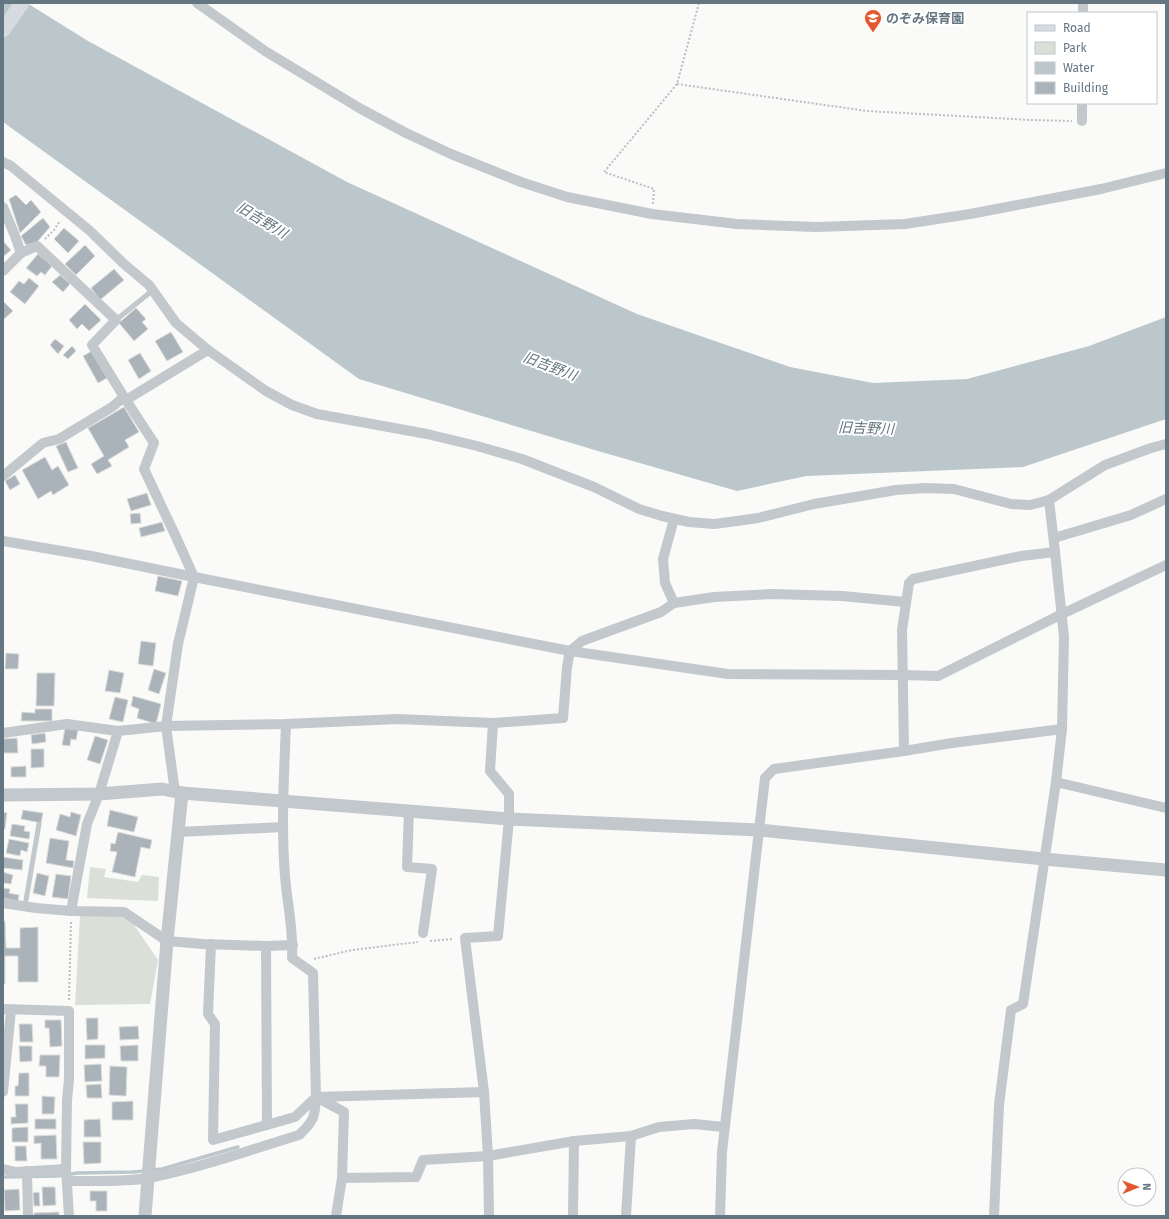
<svg xmlns="http://www.w3.org/2000/svg" width="1169" height="1219" font-family="'Fira Sans','Noto Sans JP',sans-serif">
  <style>
    .green { fill: #dadfd7 }
    .water { fill: #bbc7cb }
    .lines { fill: none; stroke-linecap: round; stroke-linejoin: round }
    .stream { stroke: #bbc7cb; stroke-width: 3.5 }
    .building { fill: #aab3b9; stroke: #dcdcda }
    .path { stroke: #bbbfc2; stroke-width: 2; stroke-dasharray: 2 2; stroke-linecap: butt }
    .service { stroke: #c3c8cc; stroke-width: 5 }
    .minor { stroke: #c3c8cc; stroke-width: 10 }
    .tertiary { stroke: #c3c8cc; stroke-width: 13 }
    .secondary { stroke: #d6dbdf; stroke-width: 15 }
    .labels { text-anchor: middle; stroke-width: 4; stroke-linejoin: round; paint-order: stroke }
    .poi-label { font-size: 13px; font-weight: bold; fill: #657683; stroke: #fff; text-anchor: start }
    .water-label { font-size: 14px; font-style: italic; fill: #60757c; stroke: #fff }
  </style>
  <rect width="100%" height="100%" fill="#fafaf8"/>
  <!-- green -->
  <g class="green">
    <path d="M90,867L106,869L104,877L138,882L142,875L159,877L158,901L87,898Z"/>
    <path d="M80,916H120L132,922L158,960L150,1004L75,1005Z"/>
  </g>
  <!-- water -->
  <path class="water" d="M3,3H27L88,41L347,182L637,314L790,367L873,383L967,379L1089,346L1166,317V419L1023,467L806,476L737,491L598,451L359,379L3,122Z"/>
  <g class="lines">
    <!-- stream -->
    <g class="stream">
      <path d="M152,1170L162,1169L238,1147"/>
      <path d="M3,1177L57,1176L78,1173L133,1172L146,1171"/>
    </g>
  </g>
  <!-- building -->
  <g class="building">
    <path d="M16,195L26,205L31,200L41,212L20,233L9,199Z"/>
    <path d="M43,218L50,227L37,242L26,245L21,236Z"/>
    <path d="M64,228L79,241L68,253L54,239Z"/>
    <path d="M3,241L11,250L3,257Z"/>
    <path d="M85,245L95,256L76,275L65,264Z"/>
    <path d="M38,254L52,266L45,275L41,272L37,276L26,268Z"/>
    <path d="M114,269L124,280L100,300L91,288Z"/>
    <path d="M60,275L70,284L63,292L52,282Z"/>
    <path d="M29,278L39,286L25,304L10,292L19,281L24,284Z"/>
    <path d="M3,301L13,311L3,320Z"/>
    <path d="M85,304L101,320L89,331L82,324L77,329L69,320Z"/>
    <path d="M136,308L146,319L142,322L148,329L134,341L119,323Z"/>
    <path d="M171,332L183,352L167,361L155,341Z"/>
    <path d="M55,339L64,346L58,354L50,345Z"/>
    <path d="M72,346L76,351L68,359L63,355Z"/>
    <path d="M92,351L107,378L98,383L83,356Z"/>
    <path d="M140,353L151,371L139,379L128,360Z"/>
    <path d="M124,407L139,432L125,440L129,447L108,460L112,466L97,474L91,464L104,456L88,428Z"/>
    <path d="M66,442L78,468L68,472L56,446Z"/>
    <path d="M45,457L52,470L58,466L69,485L53,495L51,491L38,499L22,470Z"/>
    <path d="M15,475L20,484L10,490L5,481Z"/>
    <path d="M147,493L151,505L131,511L127,499Z"/>
    <path d="M140,513L141,523L131,524L130,514Z"/>
    <path d="M162,522L165,531L141,537L139,528Z"/>
    <path d="M158,576L182,581L178,596L155,591Z"/>
    <path d="M141,641L156,643L153,666L138,664Z"/>
    <path d="M6,653L19,654L18,669H5Z"/>
    <path d="M154,669L166,673L159,694L148,690Z"/>
    <path d="M109,670L124,673L120,693L105,691Z"/>
    <path d="M37,673H55L54,706H36Z"/>
    <path d="M133,696L161,704L156,724L137,718L139,709L131,706Z"/>
    <path d="M115,697L128,700L123,722L109,719Z"/>
    <path d="M35,709H52V721H21L22,712L35,713Z"/>
    <path d="M65,728L78,730L76,740L71,739L70,746L62,745Z"/>
    <path d="M45,733L46,742L32,744L31,735Z"/>
    <path d="M95,736L108,740L100,764L87,760Z"/>
    <path d="M17,738L18,753H3V739Z"/>
    <path d="M31,749H44V767L31,768Z"/>
    <path d="M26,766V777H11V767Z"/>
    <path d="M23,810L43,813L41,823L21,819Z"/>
    <path d="M110,810L138,817L134,832L107,826Z"/>
    <path d="M3,812L7,813L5,829H3Z"/>
    <path d="M71,812L81,815L76,836L56,830L60,814L70,817Z"/>
    <path d="M12,824L25,826L24,831L30,832L29,839L10,836Z"/>
    <path d="M118,832L152,840L150,849L141,847L135,877L112,872L117,852L110,851L111,843L115,844Z"/>
    <path d="M50,838L69,841L66,860L74,861L73,868L46,863Z"/>
    <path d="M9,839L29,843L27,852L21,850L20,856L6,853Z"/>
    <path d="M3,857L23,860L22,870L3,868Z"/>
    <path d="M3,872L13,875L11,884L3,883Z"/>
    <path d="M37,873L49,876L45,896L33,893Z"/>
    <path d="M56,874L71,876L68,899L52,897Z"/>
    <path d="M3,888L10,889L9,893L19,895L18,901L3,898Z"/>
    <path d="M3,921H5L6,948H20V928L38,927V982H18V956H5V984H3Z"/>
    <path d="M86,1018H98V1039L87,1040Z"/>
    <path d="M45,1020H61L62,1046L50,1047L49,1028H45Z"/>
    <path d="M19,1024H32L33,1042H20Z"/>
    <path d="M138,1026L139,1039L120,1040L119,1027Z"/>
    <path d="M85,1045H105V1058L85,1059Z"/>
    <path d="M138,1045V1061H121L120,1046Z"/>
    <path d="M19,1046H32V1061L20,1062Z"/>
    <path d="M40,1055H60L59,1077H46V1066H39Z"/>
    <path d="M101,1064L102,1081L85,1082L84,1065Z"/>
    <path d="M110,1066L127,1067L126,1096L109,1095Z"/>
    <path d="M19,1073H29V1096H15V1086H18Z"/>
    <path d="M101,1084L102,1098H87L86,1085Z"/>
    <path d="M42,1096L55,1097L54,1114H42Z"/>
    <path d="M133,1101V1120H112V1102Z"/>
    <path d="M15,1104H28V1123L11,1124V1117H16Z"/>
    <rect x="35" y="1119" width="21" height="10"/>
    <path d="M100,1119L101,1137H84V1120Z"/>
    <path d="M28,1127V1142H12V1128Z"/>
    <path d="M56,1135L57,1159H41V1143L34,1144V1136Z"/>
    <path d="M83,1142H101V1163L84,1164Z"/>
    <path d="M15,1146H26L27,1161H15Z"/>
    <path d="M42,1187H55L56,1205L43,1206Z"/>
    <path d="M19,1189L20,1210L5,1211L4,1190Z"/>
    <path d="M90,1191H107V1211H96V1201H90Z"/>
    <path d="M39,1192L40,1206H34L33,1193Z"/>
    <path d="M59,1212V1216H34V1213Z"/>
  </g>
  <g class="lines">
    <!-- path -->
    <g class="path">
      <path d="M677,84L867,111L1031,120L1072,121"/>
      <path d="M653,204L654,189L604,172L677,84L699,3"/>
      <path d="M45,239L54,230L60,221"/>
      <path d="M430,941L453,939"/>
      <path d="M314,959L352,950L418,942"/>
      <path d="M69,1000L71,922"/>
    </g>
    <!-- service -->
    <g class="service">
      <path d="M116,320L153,290"/>
      <path d="M25,906L39,824"/>
    </g>
    <!-- minor -->
    <g class="minor">
      <path d="M197,3L265,51L361,109L406,133L451,154L521,182L567,197L652,214L737,224L816,227L905,224L970,214L1101,189L1166,173"/>
      <path d="M1083,13V3"/>
      <path d="M1082,121V103"/>
      <path d="M3,162L11,166L89,230L124,264L149,285L176,323L208,350L266,391L292,405L317,414L427,434L477,446L522,459L594,487L639,509L662,516L689,522L714,524L737,521L758,518L814,504L896,490L925,488L954,489L1011,504L1030,505L1049,500L1105,465L1151,448L1166,444"/>
      <path d="M3,207L15,236L21,253"/>
      <path d="M3,271L21,253L37,246L116,320L92,345L124,397L154,443L144,469L176,537L194,577L178,644L166,726L175,792"/>
      <path d="M126,400L208,350"/>
      <path d="M3,476L43,443L59,439L112,407L124,397"/>
      <path d="M1054,538L1131,515L1166,499"/>
      <path d="M3,541L91,556L194,577L570,651L728,674L903,675L938,676L1062,614L1166,565"/>
      <path d="M674,603L665,583L663,559L674,519"/>
      <path d="M3,733L67,724L118,731L166,726L286,724L398,719L493,723L563,718L567,667L570,651L582,641L661,612L674,603L714,597L772,594L842,596L905,602"/>
      <path d="M904,751L902,630L909,583L913,579L1021,556L1055,552"/>
      <path d="M1056,782L1166,808"/>
      <path d="M409,811L407,867L432,869L423,933"/>
      <path d="M178,832L283,827"/>
      <path d="M3,903L36,908L71,911L124,912L167,941L203,944L266,946L293,945"/>
      <path d="M71,911L87,824L99,794L118,731"/>
      <path d="M211,944L208,1014L215,1024L213,1140L295,1117L316,1097L484,1092"/>
      <path d="M266,946L267,1125"/>
      <path d="M3,1009L69,1011V1079L67,1100L66,1169L69,1216"/>
      <path d="M3,1092L11,1010"/>
      <path d="M318,1098L344,1112L342,1178L336,1216"/>
      <path d="M3,1169L16,1172L66,1169"/>
      <path d="M27,1171L28,1216"/>
      <path d="M342,1178L416,1177L423,1160L488,1156L574,1141L631,1136L659,1127L694,1124L724,1127"/>
      <path d="M67,1181C93,1181 125,1182 149,1178C200,1168 250,1150 299,1135C314,1121 315,1117 316,1097L313,973L292,958C294,931 287,903 285,876C281,826 284,775 286,724"/>
      <path d="M489,1216L488,1156L484,1092L465,938L498,936L509,819V794L490,771L493,723"/>
      <path d="M573,1216L574,1141"/>
      <path d="M626,1216L631,1136"/>
      <path d="M720,1216L722,1152L765,778L774,769L904,751L952,743L1062,729"/>
      <path d="M994,1216L999,1105L1011,1010L1023,1004L1056,782L1062,729L1064,637L1055,552L1049,500"/>
    </g>
    <!-- tertiary -->
    <g class="tertiary">
      <path d="M3,795L99,794L162,789L182,793L509,819L759,830L1044,859L1166,870"/>
      <path d="M145,1216L167,941L182,793"/>
    </g>
    <!-- secondary -->
    <path class="secondary" d="M3,30L22,3"/>
  </g>
  <!-- icons -->
  <defs>
    <symbol id="school-pin" viewBox="-11 -11 22 30"><path d="M0 17L-7.5 6A9.5 9.5 0 1 1 7.5 6Z" fill="#e4572e" stroke="#fff"/><path d="M0-5L7-2L0 1L-7-2ZM-4 1L0 2.5L4 1V4Q0 6-4 4Z" fill="#fff"/></symbol>
  </defs>
  <g fill-rule="evenodd">
    <use href="#school-pin" x="863" y="8" width="20" height="27"/>
  </g>
  <g class="labels">
    <!-- poi labels -->
    <g class="poi-label">
      <text x="886" y="23">のぞみ保育園</text>
    </g>
    <!-- water labels -->
    <g class="water-label">
      <text transform="translate(262 220) rotate(31)" y="5">旧吉野川</text>
      <text transform="translate(550 366) rotate(21)" y="5">旧吉野川</text>
      <text transform="translate(866 428) rotate(2)" y="5">旧吉野川</text>
    </g>
  </g>
  <!-- border -->
  <rect width="1169" height="1219" fill="none" stroke="#657683" stroke-width="8"/>
  <!-- legend -->
  <rect x="1027" y="12" width="130" height="92" fill="#ffffff" stroke="#c1c8cd"/>
  <rect x="1035" y="25" width="20" height="6" fill="#d6dbdf" stroke="#c1c8cd"/>
  <text x="1063" y="32" font-size="12" fill="#657683">Road</text>
  <rect x="1035" y="42" width="20" height="12" fill="#dadfd7" stroke="#c1c8cd"/>
  <text x="1063" y="52" font-size="12" fill="#657683">Park</text>
  <rect x="1035" y="62" width="20" height="12" fill="#bbc7cb" stroke="#c1c8cd"/>
  <text x="1063" y="72" font-size="12" fill="#657683">Water</text>
  <rect x="1035" y="82" width="20" height="12" fill="#aab3b9" stroke="#c1c8cd"/>
  <text x="1063" y="92" font-size="12" fill="#657683">Building</text>
  <!-- north arrow -->
  <g transform="translate(1137 1187) rotate(89)"><circle r="19" fill="#ffffff" stroke="#c1c8cd"/>
  <path d="M0-3L7 15L0 10L-7 15Z" fill="#e4572e"/>
  <text y="-6" font-size="11" font-weight="bold" text-anchor="middle" fill="#657683">N</text>
  </g>
</svg>
